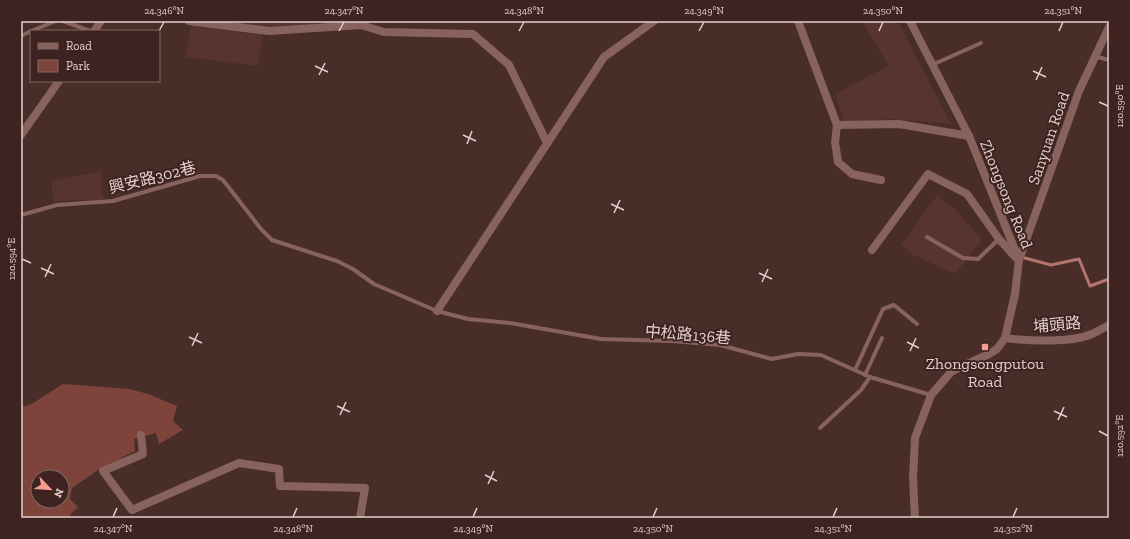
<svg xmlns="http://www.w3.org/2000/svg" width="1130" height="539" font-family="'Zilla Slab','Noto Sans TC',serif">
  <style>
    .built { fill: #57342f }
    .green { fill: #7e433b; fill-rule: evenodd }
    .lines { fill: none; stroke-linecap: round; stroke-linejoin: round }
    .stream { stroke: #b3756e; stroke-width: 3 }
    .service { stroke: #88635e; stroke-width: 4 }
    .minor { stroke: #88635e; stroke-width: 8 }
    .tertiary { stroke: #88635e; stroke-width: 8 }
    .ticks { fill: none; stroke: #e1cfcc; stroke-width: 1.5 }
    .poi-dot { fill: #f59c91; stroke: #3e2320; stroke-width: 1.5 }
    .labels { text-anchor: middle; stroke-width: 4; stroke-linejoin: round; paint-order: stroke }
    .street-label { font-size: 16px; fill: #e1cfcc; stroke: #3e2320 }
    .poi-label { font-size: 16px; fill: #e1cfcc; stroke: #3e2320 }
    .neatline { fill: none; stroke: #e1cfcc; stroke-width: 1.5 }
    .ticks-label { font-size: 10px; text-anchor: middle; fill: #e1cfcc }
  </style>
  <rect width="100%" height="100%" fill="#492d29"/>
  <!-- built -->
  <g class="built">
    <path d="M192,21H378L370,23L263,32L258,66L185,57Z"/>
    <path d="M862,21H898L951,124L891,119L844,122L835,94L889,66Z"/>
    <path d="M101,171L103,200L53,201L51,181Z"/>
    <path d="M937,195L955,209L982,240L955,274L913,255L901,245Z"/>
  </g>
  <!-- green -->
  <path class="green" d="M63,384L130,389L148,394L177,406L173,421L183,430L159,444L156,433L134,439L135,451L98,470L72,488L70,499L78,507L70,515L72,518H21V407L30,405ZM38,477H62V501H38Z"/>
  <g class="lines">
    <!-- stream -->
    <path class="stream" d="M1025,258L1051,265L1079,259L1090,286L1109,279"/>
    <!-- service -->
    <g class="service">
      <path d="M63,21L90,31"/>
      <path d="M31,31L56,21"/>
      <path d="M21,36L31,31"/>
      <path d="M1094,56L1109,60"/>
      <path d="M932,65L981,43"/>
      <path d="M21,215L57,205L113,201L200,176H216L223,180L261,229L272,240L337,261L353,269L374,284L437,311L468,319L510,323L601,339L672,341L720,345L772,359L798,354L821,355L870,377L931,395"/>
      <path d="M927,237L963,258L978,259L999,239"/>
      <path d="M855,370L883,309L894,305L917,324"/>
      <path d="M865,375L882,338"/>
      <path d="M820,428L861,390L870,377"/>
    </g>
    <!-- minor -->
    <g class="minor">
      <path d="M189,21L269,31L361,25L384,32L473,34L509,65L547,143"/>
      <path d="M798,21L837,125L899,124L969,136"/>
      <path d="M837,125L835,142L838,162L852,174L881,180"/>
      <path d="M872,250L928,174L967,194L999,239L1018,260"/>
      <path d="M437,311L604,57L654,21"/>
      <path d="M1005,338C1028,341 1071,343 1092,334C1098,331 1104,328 1109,325"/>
      <path d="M141,435L143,454L103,471L132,510L239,463L279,469L280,486L365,488L360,518"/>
    </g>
    <!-- tertiary -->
    <g class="tertiary">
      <path d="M910,21L969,136L1019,260L1015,294L1005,338L997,349L989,354L952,371L931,395L915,438L913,478L915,518"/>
      <path d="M94,31L101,21"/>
      <path d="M21,135L59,81"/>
      <path d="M1019,260L1079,91L1109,27"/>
    </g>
  </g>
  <!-- ticks -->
  <path class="ticks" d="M159,31L164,22M339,31L344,22M519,31L524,22M699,31L704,22M879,31L883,22M1059,31L1063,22M315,66L328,72M1033,71L1046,77M319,75L325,63M1036,80L1042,67M1099,102L1108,106M463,135L476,141M467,144L472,131M611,204L624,210M614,213L620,200M22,259L31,263M41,268L54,274M759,273L772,279M45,277L51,264M762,282L768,269M189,337L202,343M907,342L919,348M192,346L198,333M910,351L916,338M337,406L350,412M1054,411L1067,417M340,415L346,402M1058,420L1064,407M1099,431L1108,436M485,475L497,481M488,484L494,471M113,517L117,508M293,517L297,508M473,517L477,508M653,517L657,508M833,517L837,508M1013,517L1017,508"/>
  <!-- markers -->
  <rect class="poi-dot" x="981" y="343" width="8" height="8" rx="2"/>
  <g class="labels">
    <!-- street labels -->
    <g class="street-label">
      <text transform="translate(1048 138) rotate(-71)" y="6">Sanyuan Road</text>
      <text transform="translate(152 177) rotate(-14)" y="6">興安路302巷</text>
      <text transform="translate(1007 194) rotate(68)" y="6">Zhongsong Road</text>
      <text transform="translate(1057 324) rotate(-5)" y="6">埔頭路</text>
      <text transform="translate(688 334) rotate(5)" y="6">中松路136巷</text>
    </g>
    <!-- poi labels -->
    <g class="poi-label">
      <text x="985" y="369">Zhongsongputou<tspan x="985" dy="18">Road</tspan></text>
    </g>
  </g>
  <!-- border -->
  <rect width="1130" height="539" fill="none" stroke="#3e2320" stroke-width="44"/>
  <!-- legend -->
  <rect x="30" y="30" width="130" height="52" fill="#3e2320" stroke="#7f6865"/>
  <rect x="38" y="43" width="20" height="6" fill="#88635e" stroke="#7f6865"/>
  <text x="66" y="50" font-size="12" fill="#e1cfcc">Road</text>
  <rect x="38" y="60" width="20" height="12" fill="#7e433b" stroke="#7f6865"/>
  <text x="66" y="70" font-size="12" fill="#e1cfcc">Park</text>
  <!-- north arrow -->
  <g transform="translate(50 489) rotate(115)"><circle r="19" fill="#3e2320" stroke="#7f6865"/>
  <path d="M0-3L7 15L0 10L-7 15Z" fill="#f59c91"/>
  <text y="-6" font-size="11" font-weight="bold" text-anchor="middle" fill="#e1cfcc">N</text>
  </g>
  <rect x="22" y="22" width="1086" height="495" class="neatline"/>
  <g class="ticks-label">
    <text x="164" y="14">24.346°N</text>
    <text x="344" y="14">24.347°N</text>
    <text x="524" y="14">24.348°N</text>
    <text x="704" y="14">24.349°N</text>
    <text x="883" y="14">24.350°N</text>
    <text x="1063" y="14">24.351°N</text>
    <text transform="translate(1119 106) rotate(-90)" y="4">120.590°E</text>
    <text transform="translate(11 259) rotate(-90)" y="4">120.594°E</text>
    <text transform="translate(1119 436) rotate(-90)" y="4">120.592°E</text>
    <text x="113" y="532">24.347°N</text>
    <text x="293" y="532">24.348°N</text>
    <text x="473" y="532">24.349°N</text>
    <text x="653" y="532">24.350°N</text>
    <text x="833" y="532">24.351°N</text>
    <text x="1013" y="532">24.352°N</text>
  </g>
</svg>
